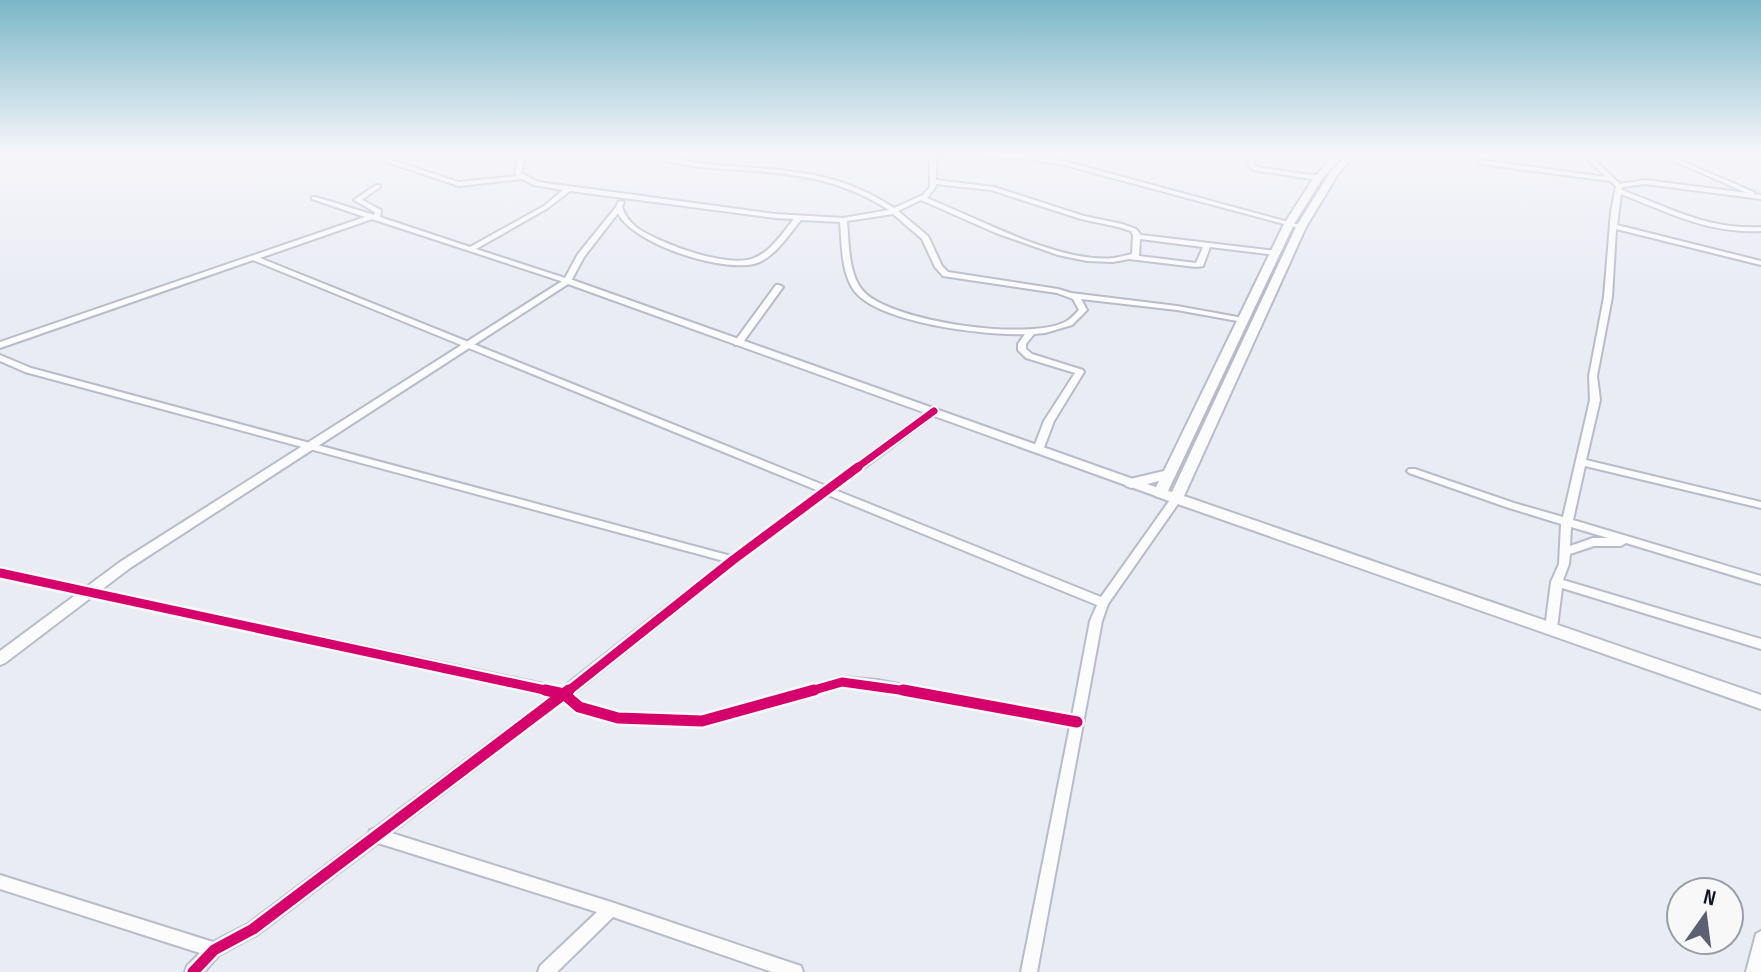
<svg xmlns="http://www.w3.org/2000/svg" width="1761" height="972" font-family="'Sofia Sans Condensed',sans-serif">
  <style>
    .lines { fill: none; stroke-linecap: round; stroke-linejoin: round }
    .minor-casing { stroke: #b7bbcb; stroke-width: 4 }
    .tertiary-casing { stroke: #b7bbcb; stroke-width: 4 }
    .secondary-casing { stroke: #b7bbcb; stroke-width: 4 }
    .minor { fill: #fcfcfd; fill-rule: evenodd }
    .tertiary { fill: #fcfcfd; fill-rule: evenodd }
    .secondary { fill: #fcfcfd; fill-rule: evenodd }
    .cycleway-far2-casing { stroke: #f7f8f7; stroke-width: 11 }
    .cycleway-far1-casing { stroke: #f7f8f7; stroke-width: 14 }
    .cycleway-casing { stroke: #f7f8f7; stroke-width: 16 }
    .cycleway-far2 { stroke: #d6006c; stroke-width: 7 }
    .cycleway-far1 { stroke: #d6006c; stroke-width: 9 }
    .cycleway { stroke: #d6006c; stroke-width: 11 }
  </style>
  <rect width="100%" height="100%" fill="#eaecf4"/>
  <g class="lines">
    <defs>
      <g id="minor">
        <path d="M381,153H387L391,160L459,182L517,176L515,174L518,160L497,153H505L520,157L526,153H532L524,160L521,173L538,182L775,214L843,218L889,210C840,179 798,174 742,170C710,168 673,167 645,153C660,152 682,161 699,163C773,172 827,164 894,208L923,195L930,187V156L896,155L893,153L1022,154L1064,161L1303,226V228H1299L1064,165L1022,158L936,156V180L994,187L1084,216L1122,224L1136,229L1141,235L1276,251L1280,253L1276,255L1210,247L1203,266L1196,267L1129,259L1113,262L1087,261L1058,255L996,233L921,200L898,211L928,236L942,266L948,272L1058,289L1071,293L1177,306L1243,318L1247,320L1243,322L1177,310L1081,299L1087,310L1072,325L1045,333L1034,334L1026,344V349L1032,354L1083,370L1084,372L1054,421L1043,450L1038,453L1033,450L1044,421L1075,373L1026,358L1018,350V344L1025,334C987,336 875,323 853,289C841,270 842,244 840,222L801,220C789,234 776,256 757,263C726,274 632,244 618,213L584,257L570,283H567L372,219L260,258L826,486L931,409H937L939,411L937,413L835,490L1101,597L1172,497H1180L1181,499L1180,501L1108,604L1102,621L1037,972H1021L1070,726L877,690L842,687L702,726L618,723L575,711L564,701L391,833L611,902L795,964L801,966L803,972H772L613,917L557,972H538L540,966L597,912L378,843L258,934L219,955L204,972H185L187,966L200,953L0,889V875L213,942L248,924L369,833L370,830L375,828L551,696L0,577V569L562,688L724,561L25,372L0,361V355L31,368L731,556L819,491L253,260L0,348V342L365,217L312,199V197H316L374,215L375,212L354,200L376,185H380V187L362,200L381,210L380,217L470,247L544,206L563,190L534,185L522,179L459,186L387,162ZM936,184L991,190L1081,219L1118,227L1131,231L1133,235L1132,254C1127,255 1120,257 1114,258C1061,264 977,218 927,198L935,188ZM570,191L775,218L794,219C783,232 771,252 754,258C728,269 658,243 636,227C629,221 625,216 622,207L624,202L619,201L616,207L578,254L565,278L476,249L548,208ZM893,214L922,239L935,267L943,276L1057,293L1073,299L1079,310C1075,314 1070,320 1065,322C1028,341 893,322 864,292C848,275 849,243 847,221ZM1140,239L1203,247L1196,263L1139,256ZM828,495L1097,605L1090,621L1072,716L877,680L842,677L702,716L618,713L583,703L573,694L737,563Z"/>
        <path d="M1233,153H1241L1254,158L1255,166L1257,167L1318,176L1321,178L1318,180L1253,170L1249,166V160Z"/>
        <path d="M1581,153H1587L1620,184L1645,180L1747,193L1656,153H1663L1754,192V194L1761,195V199L1645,184L1622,187V190C1670,208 1708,230 1761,227V231C1708,234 1668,212 1621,194L1617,225L1761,261V265L1616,229L1612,297L1597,376L1600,400L1586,460L1761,502V508L1585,466L1573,520L1761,576V584L1626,543L1621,546H1594L1570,554L1569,564L1563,580L1761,639V649L1562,588L1557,628L1555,631L1551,633L1547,631L1545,628L1551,582L1559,564L1561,524L1506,507L1409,473L1407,471L1409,469H1415L1514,503L1563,517L1590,400L1589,376L1604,297L1611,212L1616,186L1610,181L1481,164L1478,162L1481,160L1606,177ZM1571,527L1608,538H1593L1570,546Z"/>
        <path d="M776,285H779L783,287L741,345H735V341Z"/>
        <path d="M1761,931V972H1746L1756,934Z"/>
      </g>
      <path id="tertiary" d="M567,278L1164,490L1166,493L1160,497L1156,496L568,284L130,568L5,663L0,665V651L120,562Z"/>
      <path id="secondary" d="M1337,153H1345L1322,179L1294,224L1168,491L1172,492L1296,227L1331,171L1349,153H1357L1338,174L1306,227L1184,496L1761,695V709L1155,496L1153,493L1159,481L1131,488L1126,486L1124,483L1126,480L1164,471L1284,224L1315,176Z"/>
    </defs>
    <!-- minor casing -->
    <use href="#minor" class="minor-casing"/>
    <!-- tertiary casing -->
    <use href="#tertiary" class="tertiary-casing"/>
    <!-- secondary casing -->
    <use href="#secondary" class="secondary-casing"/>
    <!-- minor -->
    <use href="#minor" class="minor"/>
    <!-- tertiary -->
    <use href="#tertiary" class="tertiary"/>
    <!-- secondary -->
    <use href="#secondary" class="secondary"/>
    <defs>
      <path id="cycleway-far2" d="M855,469L934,411"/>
      <g id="cycleway-far1">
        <path d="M0,573L554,692"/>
        <path d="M567,692L733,560L858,467"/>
        <path d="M807,692L842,682L914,692"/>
      </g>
      <g id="cycleway">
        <path d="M545,690L564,694L579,707L618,718L702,721L814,690"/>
        <path d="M903,690L1077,722"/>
        <path d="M193,972L214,950L253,929L569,690"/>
      </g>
    </defs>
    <!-- cycleway-far2 casing -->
    <use href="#cycleway-far2" class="cycleway-far2-casing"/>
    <!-- cycleway-far1 casing -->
    <use href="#cycleway-far1" class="cycleway-far1-casing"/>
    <!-- cycleway casing -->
    <use href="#cycleway" class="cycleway-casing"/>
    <!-- cycleway-far2 -->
    <use href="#cycleway-far2" class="cycleway-far2"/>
    <!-- cycleway-far1 -->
    <use href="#cycleway-far1" class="cycleway-far1"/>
    <!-- cycleway -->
    <use href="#cycleway" class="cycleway"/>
  </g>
  <!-- sky -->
  <linearGradient id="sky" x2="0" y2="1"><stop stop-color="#7bb7c7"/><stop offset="0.53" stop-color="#f6f6fa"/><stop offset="1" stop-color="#f6f6fa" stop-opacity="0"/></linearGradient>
  <rect width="1761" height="289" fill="url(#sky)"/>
  <!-- north arrow -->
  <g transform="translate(1705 916) rotate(14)"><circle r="38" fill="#f7f8f7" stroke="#9b9da6" stroke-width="2"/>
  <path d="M0-6L14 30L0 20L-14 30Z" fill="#5c6072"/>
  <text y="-12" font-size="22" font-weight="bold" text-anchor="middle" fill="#10142c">N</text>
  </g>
</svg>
